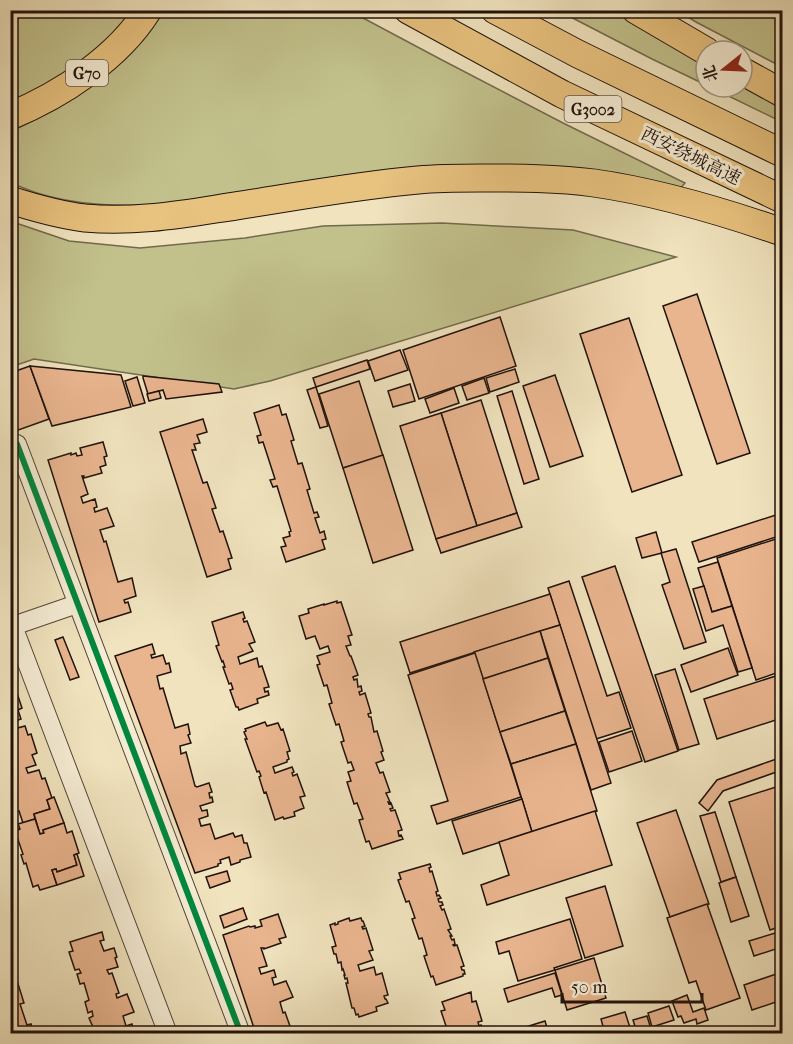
<svg xmlns="http://www.w3.org/2000/svg" width="793" height="1044" font-family="'IM FELL French Canon','Noto Serif SC',serif">
  <style>
    .green { fill: #c2c18c; stroke: #716a4c; stroke-width: 1.5 }
    .building { fill: #e9b58f; stroke: #20120b; stroke-width: 1.5 }
    .lines { fill: none; stroke-linecap: round; stroke-linejoin: round }
    .minor-casing { stroke: #544638; stroke-width: 20 }
    .highway-casing { stroke: #20120b; stroke-width: 29 }
    .minor { stroke: #f5edd5; stroke-width: 18 }
    .highway { stroke: #e8c27f; stroke-width: 27 }
    .cycleway-casing { stroke: #f5edd5; stroke-width: 10 }
    .cycleway { stroke: #00873e; stroke-width: 6 }
    .labels { text-anchor: middle; stroke-width: 6; stroke-linejoin: round; paint-order: stroke }
    .shield { fill: #f5edd5; stroke: #605448; stroke-width: 1.5 }
    .shield-label { font-size: 16px; font-weight: bold; fill: #20120b }
    .street-label { font-size: 18px; fill: #20120b; stroke: #f5edd5 }
  </style>
  <rect width="100%" height="100%" fill="#f0e3be"/>
  <filter id="stains"><feTurbulence type="fractalNoise" baseFrequency=".00333" numOctaves="4"/><feColorMatrix values="0 0 0 0 .2 0 0 0 0 .09 0 0 0 0 .02 0 0 0 .5 -.17"/></filter>
  <radialGradient id="worn" r=".72"><stop offset=".6" stop-color="#630" stop-opacity="0"/><stop offset="1" stop-color="#630" stop-opacity=".3"/></radialGradient>
  <!-- green -->
  <g class="green">
    <path d="M11,11H136L93,55L11,106Z"/>
    <path d="M163,11H350L442,60L563,123L685,183L678,191L612,176L162,205C120,206 77,206 37,193C28,190 19,186 11,183L10,132L54,110L90,86L157,20Z"/>
    <path d="M559,11H615L706,64V85L652,59Z"/>
    <path d="M678,11H782V67L696,22Z"/>
    <path d="M742,85L782,107V122L710,87H742Z"/>
    <path d="M10,221L69,241L140,248L245,238L323,226L442,223L573,230L676,257L270,381L234,389L34,359L11,367Z"/>
  </g>
  <!-- building -->
  <g class="building">
    <path d="M697,294L750,453L717,464L663,306Z"/>
    <path d="M500,317L516,366L419,399L403,350Z"/>
    <path d="M629,318L682,475L632,492L580,334Z"/>
    <path d="M400,350L408,370L375,381L368,361Z"/>
    <path d="M367,360L370,369L316,387L313,378Z"/>
    <path d="M30,366L49,419L10,433V373Z"/>
    <path d="M30,366L121,375L131,407L52,426Z"/>
    <path d="M515,369L519,382L490,392L486,378Z"/>
    <path d="M555,375L583,456L550,467L523,386Z"/>
    <path d="M143,376L219,384L222,392L166,399L163,390L148,394L143,378Z"/>
    <path d="M137,377L145,403L133,406L125,381Z"/>
    <path d="M484,378L489,393L467,400L462,386Z"/>
    <path d="M359,381L383,456L343,468L319,394Z"/>
    <path d="M410,384L415,401L393,407L388,391Z"/>
    <path d="M316,387L328,426L320,428L307,390Z"/>
    <path d="M454,388L459,403L430,413L425,399Z"/>
    <path d="M159,391L161,398L149,401L147,394Z"/>
    <path d="M512,391L539,479L524,484L497,396Z"/>
    <path d="M481,400L517,513L477,526L441,413Z"/>
    <path d="M279,405L282,415L286,414L294,440L291,441L298,464L302,463L310,489L307,490L314,513L317,512L319,517L315,518L320,533L324,531L326,539L322,540L325,549L286,562L281,547L286,546L283,538L290,536L289,532L291,531L277,486L273,487L270,480L275,479L263,442L259,443L257,436L261,435L254,413Z"/>
    <path d="M441,413L477,526L436,539L400,426Z"/>
    <path d="M203,419L207,432L197,435L200,443L194,444L196,450H192L203,483L207,482L216,508L212,509L220,532L223,531L232,558L228,559L231,569L207,577L160,432Z"/>
    <path d="M103,442L107,456L104,457L106,465L100,467L102,473L84,478V476H82L88,494L81,497L83,503L95,499L97,507L94,508L95,512L107,508L114,526L100,530L104,542L106,541L118,582L132,578L136,596L124,600L125,603L128,602L131,612L99,622L48,460L71,453V455L76,453L77,456L82,455L80,448Z"/>
    <path d="M383,455L413,550L373,563L343,468Z"/>
    <path d="M517,513L522,527L441,553L436,539Z"/>
    <path d="M782,513V535L699,562L692,542Z"/>
    <path d="M656,532L662,553L642,558L636,538Z"/>
    <path d="M782,537V671L756,680L717,558Z"/>
    <path d="M676,549L706,642L684,649L662,585L670,582L661,553Z"/>
    <path d="M718,562L732,606L712,612L698,568Z"/>
    <path d="M615,566L678,751L645,762L582,577Z"/>
    <path d="M569,581L607,696L619,692L631,728L596,739L548,588Z"/>
    <path d="M704,586L712,612L732,606L752,668L738,672L723,625L706,631L693,589Z"/>
    <path d="M550,594L560,625L410,673L400,642Z"/>
    <path d="M337,601V603L341,602L352,635L348,636L351,645L346,646L350,656H351L358,675L353,677L354,680L357,679L358,687L361,686L362,691L359,692L360,695L365,693L371,713L368,714L369,717H371L374,732L377,731L383,751L381,752L384,760L376,763L380,773L383,772L390,792L386,793L390,802H388L389,804L391,803L393,808L390,809L391,811L395,810L402,830L398,831L399,836L401,835L403,839L372,849L369,841L366,842L359,820L363,819L357,803L354,804L347,782L351,781L348,772L354,770L351,762L348,763L341,742L344,741L339,724L336,725L329,704L332,703L327,685L324,686L317,665L320,664L317,656L330,652L328,646L320,649L315,636L306,639L299,616L309,613L308,609L324,604V605Z"/>
    <path d="M243,612L245,618L243,619L244,622L247,621L255,642L249,644L253,651L238,657L240,664L257,658L259,667L262,666L269,687L264,688L265,692L268,691L269,695L257,699L258,703L239,710L238,707H236L230,690L233,689L231,683L229,684L223,667H225L223,661L222,662L216,646L219,645L212,622Z"/>
    <path d="M560,625L611,783L591,790L540,631Z"/>
    <path d="M540,631L548,658L483,679L474,652Z"/>
    <path d="M63,637L79,677L70,680L55,640Z"/>
    <path d="M152,644L155,654L151,655L152,658L163,655L166,664L169,663L171,672L157,676L160,689L163,688L175,728L188,724L190,734L188,735L191,743L180,746L181,754L186,752L195,786L197,787L209,783L212,792L209,793L210,798L212,797L213,802L200,806L202,811L207,810L208,816L199,819L201,826L210,824L215,839L233,833L235,837L242,835L244,843H247L251,857L240,860V862L231,865L229,857L220,860L221,863L218,864V866L195,873L115,656Z"/>
    <path d="M728,648L738,675L691,692L681,665Z"/>
    <path d="M475,653L521,797L437,824L431,806L448,801L408,675Z"/>
    <path d="M548,658L565,711L500,732L483,679Z"/>
    <path d="M675,669L699,744L679,750L655,675Z"/>
    <path d="M782,674V718L717,739L704,699Z"/>
    <path d="M10,682L12,688L15,687L22,708L18,710L21,719L12,722L14,729L25,726L28,735L31,734L37,753L32,755L36,765L26,768L28,773L39,770L42,779L45,778L52,798L47,800L50,809L34,814L35,819L23,823L19,811L16,812L13,803L11,804L10,801Z"/>
    <path d="M565,711L576,744L511,764L500,732Z"/>
    <path d="M265,722L267,726L278,723L281,730L283,729L290,751L287,752L289,759L287,760V762L273,767L275,773L292,767L294,772L292,773L293,776L297,774L305,796L300,797L304,808L294,812L295,816L284,819L283,817L275,820L266,792L264,793L259,777L261,776L259,771L257,772L245,739H247L244,732L246,731L245,729Z"/>
    <path d="M632,731L642,761L609,772L599,742Z"/>
    <path d="M576,744L597,811L532,832L511,764Z"/>
    <path d="M782,757V770L723,791L708,811L699,803L717,780Z"/>
    <path d="M782,785V926L770,930L729,802Z"/>
    <path d="M54,797L64,823L43,830L44,833L40,834L34,814L50,809L47,800Z"/>
    <path d="M522,799L532,832L463,854L452,821Z"/>
    <path d="M676,810L709,904L670,917L637,823Z"/>
    <path d="M595,811L612,865L487,905L481,885L509,875L499,842Z"/>
    <path d="M715,812L736,877L721,882L700,816Z"/>
    <path d="M35,819L40,834L44,833L43,830L64,823L67,833L72,831L79,853L74,855L77,865L57,872L56,869L52,870L57,885L40,890L38,885L33,887L26,863L24,864L21,855L23,854L15,831L20,829L18,824Z"/>
    <path d="M77,854L84,876L57,885L52,870L56,869L57,872L77,865L74,855Z"/>
    <path d="M430,864L431,867L429,868L430,872L432,871L438,891L436,892L437,896L439,895L441,898L438,899L439,902H442L443,905L440,906L442,910L444,909L451,929L448,930L452,936H450L452,940L454,939L455,944L453,945L454,946L457,945L464,966L461,967L462,970H464L465,974H463V976L436,985L433,976L431,977L424,956L427,955L422,938L419,939L412,919L415,918L409,901L406,902L398,880L401,879L399,873Z"/>
    <path d="M227,871L230,881L210,888L206,877Z"/>
    <path d="M736,877L749,916L731,922L719,883Z"/>
    <path d="M605,886L623,946L585,958L566,898Z"/>
    <path d="M707,904L740,998L706,1010L696,981L689,983L667,918Z"/>
    <path d="M243,908L247,919L224,928L220,916Z"/>
    <path d="M278,914L286,937L279,939L281,943L264,949V948H261L267,966L259,968L261,974L274,970L276,977L272,978L274,985L286,981L293,997L280,1002L283,1013L285,1012L291,1029L295,1027L297,1034H256L223,935L249,926L250,927L255,926V928L262,926L260,920Z"/>
    <path d="M349,918L350,921L361,918L362,921H363L365,926L362,927L363,929L366,928L373,950L369,951L373,960L358,965L360,971L374,967L376,975L382,973L388,995L384,996L385,999H386L388,1003L376,1007L377,1011L359,1017L358,1014L356,1015L354,1008H352L346,983H348L347,978L345,979L344,975H345L343,969L342,970L341,962L338,963L336,954H334L332,947L336,946L330,925L335,923V925L338,924V922Z"/>
    <path d="M570,919L582,959L554,968L555,970L518,981L509,951L499,954L496,942Z"/>
    <path d="M782,931V947L754,956L749,941Z"/>
    <path d="M102,932L104,940L100,941L104,951L114,948L117,957L115,958L118,967L107,970L109,974L112,973L119,993L116,994L117,998L127,994L134,1012L123,1016L126,1026L132,1024L134,1033L132,1034H96L89,1018L93,1016L92,1011L88,1013L85,1002L89,1000L84,983L80,984L77,974L81,973L79,969L75,970L69,952L73,951L70,942Z"/>
    <path d="M594,958L606,998L567,1010L555,970Z"/>
    <path d="M14,971L24,1003L20,1004L27,1025L31,1024L34,1034H10V973Z"/>
    <path d="M782,972V1000L752,1010L744,985Z"/>
    <path d="M555,973L562,995L555,997L552,988L508,1002L504,989Z"/>
    <path d="M471,992L472,1002L476,1001L482,1021L478,1022L479,1026L481,1025L483,1029L481,1030V1032L483,1031L484,1034H451V1031L448,1032L441,1011L445,1010L442,1002Z"/>
    <path d="M687,995L693,1012L704,1008L708,1020L697,1024L696,1019L684,1023L681,1016L678,1017L672,1001Z"/>
    <path d="M669,1006L674,1020L652,1027L648,1013Z"/>
    <path d="M625,1012L632,1034H605L601,1019Z"/>
    <path d="M647,1016L651,1029L637,1033L633,1020Z"/>
    <path d="M545,1021L549,1034H517L516,1030Z"/>
  </g>
  <g class="lines">
    <defs>
      <g id="minor">
        <path d="M10,447L17,444L241,1034"/>
        <path d="M77,604L13,626L168,1034"/>
      </g>
      <g id="highway">
        <path d="M408,10L562,94L782,199"/>
        <path d="M495,10L578,54L782,153"/>
        <path d="M636,10L706,51"/>
        <path d="M742,71L782,93"/>
        <path d="M10,116C61,95 118,58 148,10"/>
        <path d="M10,200C35,208 60,215 85,218C129,222 173,216 216,209C283,199 350,186 418,180C439,178 460,178 481,178C519,178 557,178 594,183C658,192 721,211 782,232"/>
      </g>
    </defs>
    <!-- minor casing -->
    <use href="#minor" class="minor-casing"/>
    <!-- highway casing -->
    <use href="#highway" class="highway-casing"/>
    <!-- minor -->
    <use href="#minor" class="minor"/>
    <!-- highway -->
    <use href="#highway" class="highway"/>
    <defs>
      <path id="cycleway" d="M10,447L17,444L241,1034"/>
    </defs>
    <!-- cycleway casing -->
    <use href="#cycleway" class="cycleway-casing"/>
    <!-- cycleway -->
    <use href="#cycleway" class="cycleway"/>
  </g>
  <g class="labels">
    <!-- shield labels -->
    <g class="shield">
      <rect x="66" y="60" width="42" height="26" rx="4.5"/>
      <rect x="564.5" y="96" width="57" height="26" rx="4.5"/>
    </g>
    <g class="shield-label">
      <text x="87" y="79">G70</text>
      <text x="593" y="115">G3002</text>
    </g>
    <!-- street labels -->
    <g class="street-label">
      <text transform="translate(691 156) rotate(26)" y="6">西安绕城高速</text>
    </g>
  </g>
  <!-- margin -->
  <rect width="793" height="1044" fill="none" stroke="#f0e3be" stroke-width="36"/>
  <rect x="12" y="12" width="769" height="1020" fill="none" stroke="#20120b" stroke-width="3"/>
  <rect x="18" y="18" width="757" height="1008" fill="none" stroke="#20120b" stroke-width="1.5"/>
  <!-- north arrow -->
  <g transform="translate(724 69) rotate(252)"><circle r="28" fill="#f5edd5" stroke="#a09584" stroke-width="1.5"/>
  <path d="M0-4.5L10 22L0 15L-10 22Z" fill="#8f2418"/>
  <text y="-9" font-size="16" font-weight="bold" text-anchor="middle" fill="#20120b">北</text>
  </g>
  <!-- scale -->
  <path d="M562 993v9h140v-9" fill="none" stroke="#20120b" stroke-width="3"/>
  <text x="571" y="993" font-size="18" fill="#20120b" stroke="#f5edd5" stroke-width="4.5" paint-order="stroke">50 m</text>
  <rect width="100%" height="100%" filter="url(#stains)"/>
  <rect width="100%" height="100%" fill="url(#worn)"/>
</svg>
